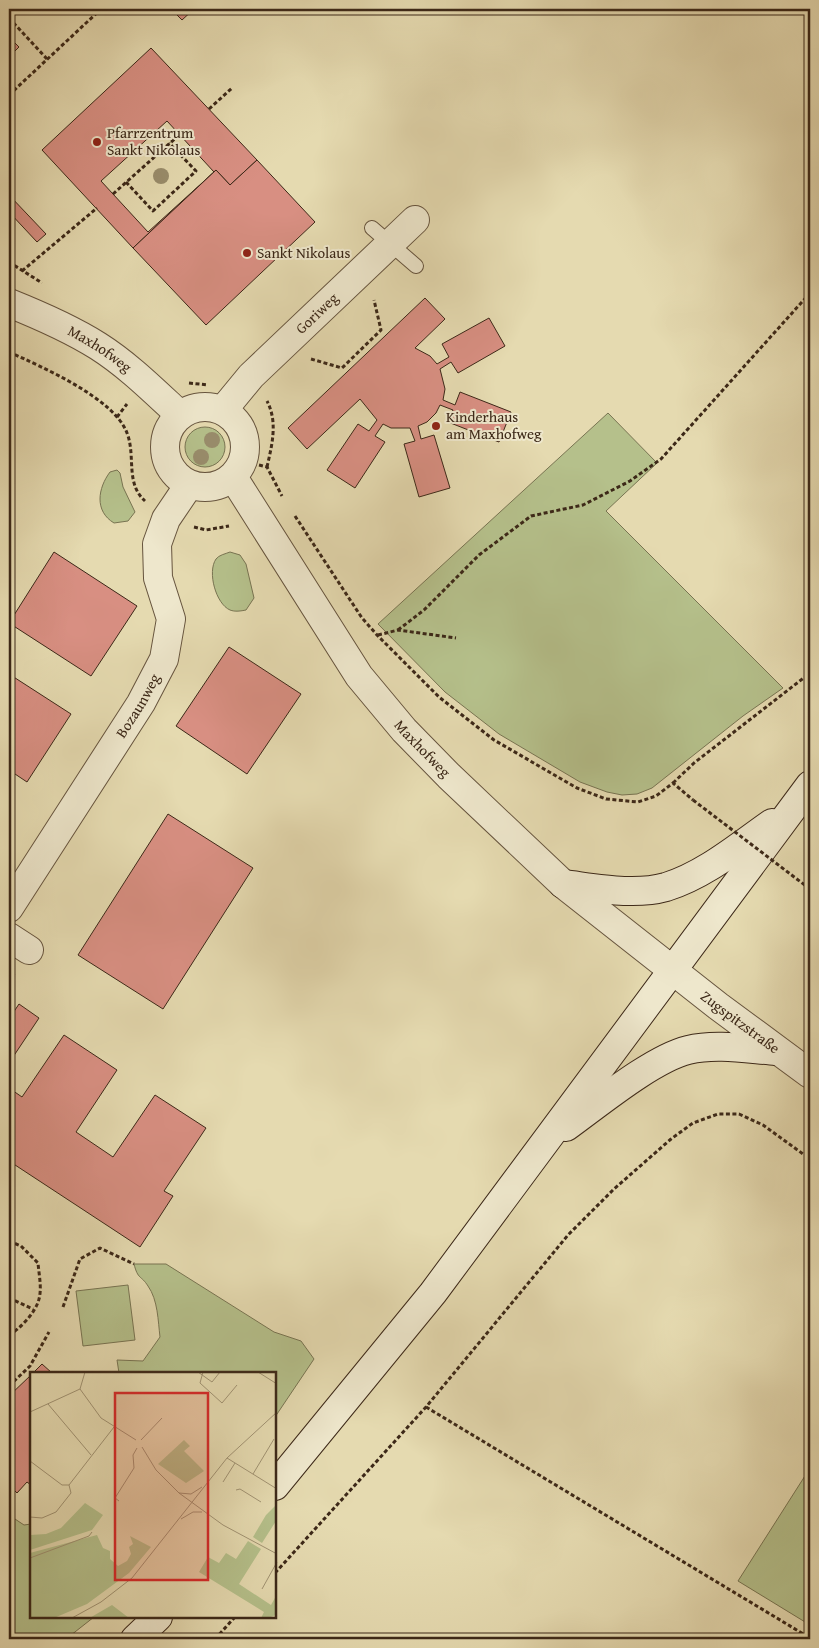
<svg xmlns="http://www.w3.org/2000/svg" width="819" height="1648" font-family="'Gentium Book Plus',serif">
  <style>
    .green { fill: #b5c08b; stroke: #787452 }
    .building { fill: #d88f82; stroke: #3c2818; fill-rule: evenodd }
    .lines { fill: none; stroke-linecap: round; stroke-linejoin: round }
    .lane-casing { stroke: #66543e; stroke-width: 16 }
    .street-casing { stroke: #66543e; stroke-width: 30 }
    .secondary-casing { stroke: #3c2818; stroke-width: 30 }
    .path { stroke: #3c2818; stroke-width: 3; stroke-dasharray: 4 2.5; stroke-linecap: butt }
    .lane { stroke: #eee7cc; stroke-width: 14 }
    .street { stroke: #eee7cc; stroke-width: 28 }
    .secondary { stroke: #eee7cc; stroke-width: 28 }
    .path-bridge { stroke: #3c2818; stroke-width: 3; stroke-dasharray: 4 2.5; stroke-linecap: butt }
    .tree { fill: #998d6c }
    .poi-dot { fill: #8f2418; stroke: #eee7cc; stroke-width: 2 }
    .labels { text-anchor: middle; stroke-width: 4; stroke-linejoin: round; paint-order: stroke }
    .poi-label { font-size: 15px; fill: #3c2818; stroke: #eee7cc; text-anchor: start }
    .street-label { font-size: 15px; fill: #3c2818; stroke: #eee7cc }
    .inset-road { fill: none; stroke: #a19373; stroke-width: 1 }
    .view { fill: #d62828; fill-opacity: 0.15; stroke: #d62828; stroke-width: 2.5 }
    .inset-edge { fill: none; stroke: #3c2818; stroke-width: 2.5 }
  </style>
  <rect width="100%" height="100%" fill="#e5dab0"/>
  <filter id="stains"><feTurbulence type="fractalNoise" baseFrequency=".004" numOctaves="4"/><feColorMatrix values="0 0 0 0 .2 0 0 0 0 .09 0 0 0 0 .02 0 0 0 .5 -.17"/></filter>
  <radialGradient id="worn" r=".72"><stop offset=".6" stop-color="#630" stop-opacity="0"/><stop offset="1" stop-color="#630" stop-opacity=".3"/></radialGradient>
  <!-- green -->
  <g class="green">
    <path d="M608,413L657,463L606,511L783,688L743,716L652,788L637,794L622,795L607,792L580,782L499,734L445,692L378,624Z"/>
    <circle cx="205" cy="447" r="20"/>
    <path d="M117,470L120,473L123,487L135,512L128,521L114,523C94,511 98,488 110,472Z"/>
    <path d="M230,552L240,555L246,564L254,598L246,610C241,611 235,612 230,610C216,604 207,572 216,559C219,555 225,554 230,552Z"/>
    <path d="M134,1264H166L274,1332L301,1341L314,1359L275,1417V1373H119L117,1360L143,1361L160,1337C158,1321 158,1300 148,1286C141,1275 138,1280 134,1264Z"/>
    <path d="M128,1285L135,1340L83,1346L76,1291Z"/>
    <path d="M810,1468V1625L738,1581Z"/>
    <path d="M9,1515L24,1525L31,1524V1617H94L66,1639H9Z"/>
  </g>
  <!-- building -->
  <g class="building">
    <path d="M171,9H194L182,20Z"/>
    <path d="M9,37L19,47L9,57Z"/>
    <path d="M151,48L257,160L230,185L216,170L133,248L42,150ZM167,121L214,172L148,232L101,181Z"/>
    <path d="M257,160L315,222L206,325L133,248L216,170L230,185Z"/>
    <path d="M9,195L46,234L37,242L9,212Z"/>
    <path d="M425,298L445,319L415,348L430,356L437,364L449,357L442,344L489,318L505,346L458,373L451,362L440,369L445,389L443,400L455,405L460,392L511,412L499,442L448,422L453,410L440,405L436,413L427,422L418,426L421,439L434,435L450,488L419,497L404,444L415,441L410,428H391L383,424L375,436L385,442L355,488L327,470L358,424L369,431L377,420L360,399L307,449L288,428Z"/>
    <path d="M54,552L137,606L91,676L9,623Z"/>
    <path d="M229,647L301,694L247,774L176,726Z"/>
    <path d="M9,674L71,714L27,782L9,770Z"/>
    <path d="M168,814L253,868L163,1009L78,955Z"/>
    <path d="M19,1004L39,1018L9,1063V1019Z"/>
    <path d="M64,1035L117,1070L76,1132L113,1157L155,1095L206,1128L164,1191L173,1196L140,1247L9,1161V1088L22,1097Z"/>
    <path d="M42,1364L52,1373H33Z"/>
    <path d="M31,1375V1485L27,1482L17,1493L9,1485V1396Z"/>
  </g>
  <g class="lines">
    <defs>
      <path id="lane" d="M372,228L416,266"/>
      <g id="street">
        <path id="s1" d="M9,303C39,315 71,329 98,346C128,365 154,391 180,415"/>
        <circle cx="205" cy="447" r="40"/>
        <path id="s2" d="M223,410L251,376L415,220"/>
        <path id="s3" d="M233,477L359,676L404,730L449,776L563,884L718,1006L810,1074"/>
        <path id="s4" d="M9,908L141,703L164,659L171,619L158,578L157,544L166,519L189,485"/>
        <path d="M9,937L29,950"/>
      </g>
      <g id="secondary">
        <path d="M563,884C596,888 634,896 666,887C705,875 739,846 772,823"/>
        <path d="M566,1127C598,1104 652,1059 688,1050C716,1043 748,1049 776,1051"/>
        <path d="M275,1486L433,1293L810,785"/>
        <path d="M135,1639L158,1617"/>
      </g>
    </defs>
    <!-- lane casing -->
    <use href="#lane" class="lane-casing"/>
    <!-- street casing -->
    <use href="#street" class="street-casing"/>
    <!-- secondary casing -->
    <use href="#secondary" class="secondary-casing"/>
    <!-- path -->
    <g class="path">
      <path d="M9,18L47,59"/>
      <path d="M9,95L101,9"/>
      <path d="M209,109L232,88"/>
      <path d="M126,182L153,211L196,171L169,143"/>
      <path d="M113,194L179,135"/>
      <path d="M9,262L42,283"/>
      <path d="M22,271L97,208"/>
      <path d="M9,352C42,367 114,398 127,433C136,456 125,483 145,501"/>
      <path d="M311,359L342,368L381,330L374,300"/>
      <path d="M189,383L208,385"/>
      <path d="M117,417L127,404"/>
      <path d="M259,465L267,467L282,496"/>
      <path d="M267,467C272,445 278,422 267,401"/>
      <path d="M295,516L362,618L377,635L439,697L494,740L577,788L606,799L638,802L656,796L673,783L693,800"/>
      <path d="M194,527L206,530L229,526"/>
      <path d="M398,630L424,610L479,555L531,516L583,505L630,481L661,459L810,293"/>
      <path d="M378,635L398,630L456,638"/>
      <path d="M673,783L694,763L810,673"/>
      <path d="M9,982L14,974"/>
      <path d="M9,1241L21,1246L38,1263C39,1275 42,1288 39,1299C36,1312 20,1329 9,1335"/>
      <path d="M9,1298L33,1309"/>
      <path d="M63,1307L80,1259L100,1248L134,1264"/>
      <path d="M9,1386L30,1366L49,1332"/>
      <path d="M426,1407L810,1638"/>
      <path d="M275,1573L426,1407L568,1235L614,1189L671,1139L693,1123L718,1114H739L763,1125L810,1159"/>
      <path d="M215,1639L235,1617"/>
    </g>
    <!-- lane -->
    <use href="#lane" class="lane"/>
    <!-- street -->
    <use href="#street" class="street"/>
    <!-- secondary -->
    <use href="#secondary" class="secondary"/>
    <!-- path-bridge -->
    <path class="path-bridge" d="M693,800L810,889"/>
  </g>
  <!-- trees -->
  <g class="tree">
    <circle cx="161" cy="176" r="8"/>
    <circle cx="212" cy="440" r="8"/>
    <circle cx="201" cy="457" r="8"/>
  </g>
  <!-- markers -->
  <g class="poi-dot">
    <circle cx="97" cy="142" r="5"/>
    <circle cx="247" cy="253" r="5"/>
    <circle cx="436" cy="426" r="5"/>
  </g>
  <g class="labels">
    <!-- poi labels -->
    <g class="poi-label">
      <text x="107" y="138">Pfarrzentrum<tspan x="107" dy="17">Sankt Nikolaus</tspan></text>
      <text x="257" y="258">Sankt Nikolaus</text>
      <text x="446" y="422">Kinderhaus<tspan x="446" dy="17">am Maxhofweg</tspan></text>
    </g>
    <!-- street labels -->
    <g class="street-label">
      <text dy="5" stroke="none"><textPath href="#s2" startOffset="135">Goriweg</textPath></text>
      <text dy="5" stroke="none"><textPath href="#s1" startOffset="102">Maxhofweg</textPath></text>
      <text dy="5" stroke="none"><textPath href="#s4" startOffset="240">Bozaunweg</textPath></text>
      <text dy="5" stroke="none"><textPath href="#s3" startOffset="332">Maxhofweg</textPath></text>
      <text dy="5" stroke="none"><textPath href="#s3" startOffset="752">Zugspitzstraße</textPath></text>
    </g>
  </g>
  <!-- overview -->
  <g transform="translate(30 1372)">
    <rect width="246" height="246" fill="#e5dab0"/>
    <path d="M154,68L160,74L154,79L174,99L156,111L128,92ZM55,131L73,143L62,158L0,178V163L16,162L31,156ZM246,133V149L232,171L223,165L236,143ZM67,163L73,176L80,179V187L88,194L97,189L101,182L99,175L103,172L100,164L121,175L99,201L57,232L24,246H0V181ZM218,169L231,177L209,212L241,233L246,224V243L238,246H231L234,240L169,200L178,185L189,191L196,181L206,187ZM82,233L99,246H60L63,244Z" fill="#b5c08b"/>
    <path class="inset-road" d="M168,0L182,10L190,0M173,0L170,11L192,31L207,13M228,0L247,12M50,17L71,46L106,68M50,17L55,0M18,32L61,83M0,40L50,17M111,68L132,46M112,75L126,98L149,121L193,153L247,182M197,86L247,117M0,89L32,113H39L84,55M223,102L244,67M193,110L205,91M206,118L210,117L231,130M149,121L161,122L172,115M89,129L85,126L104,96L103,83L107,76M0,145L12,146L26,140L41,121L39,113M151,147L163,140H172M0,186L59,164L62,160M232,217L247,190M42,246L71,230L102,206L197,86L247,40"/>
    <path class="view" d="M85,21H178V208H85Z"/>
    <rect width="246" height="246" class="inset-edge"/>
  </g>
  <!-- margin -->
  <rect width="819" height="1648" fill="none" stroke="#e5dab0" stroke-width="30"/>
  <rect x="10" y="10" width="799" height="1628" fill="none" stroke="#3c2818" stroke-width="2.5"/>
  <rect x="15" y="15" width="789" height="1618" fill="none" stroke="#3c2818"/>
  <rect width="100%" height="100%" filter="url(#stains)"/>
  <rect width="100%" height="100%" fill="url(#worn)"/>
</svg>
